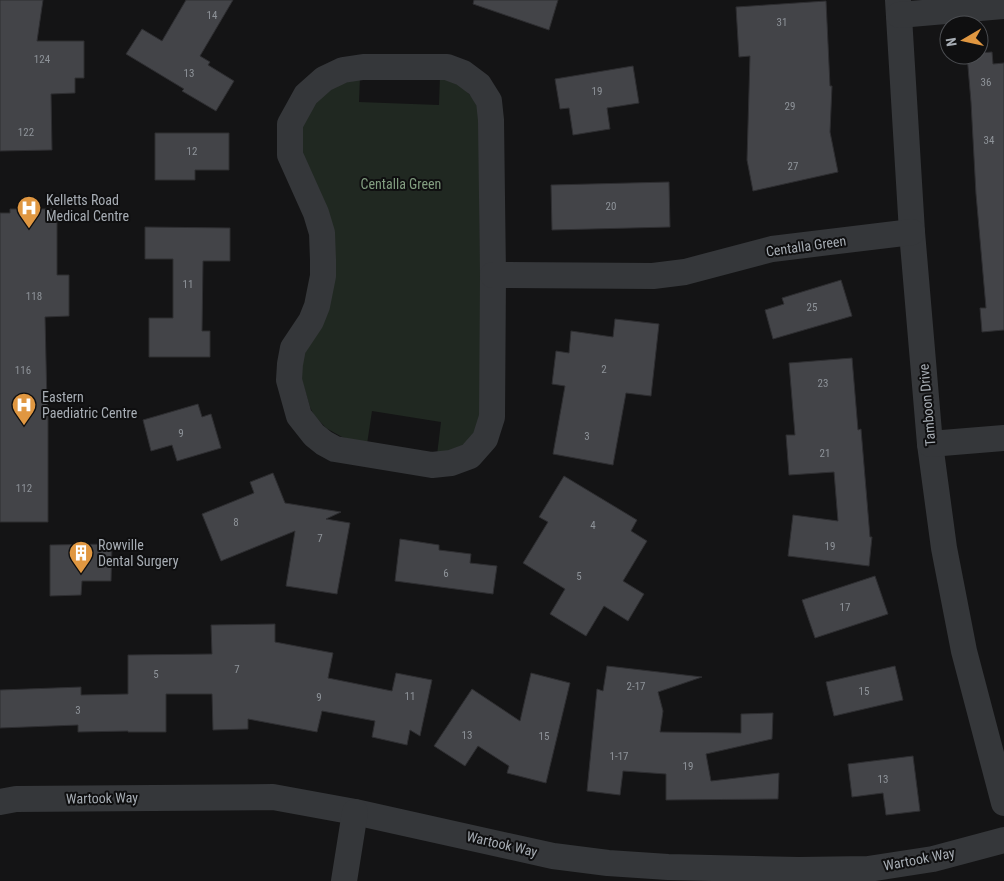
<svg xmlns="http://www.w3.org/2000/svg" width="1004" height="881" font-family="'Roboto Condensed',sans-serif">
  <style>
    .green { fill: #202821 }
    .building { fill: #434448; stroke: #2e2e31 }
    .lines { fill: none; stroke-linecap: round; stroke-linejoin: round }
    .street { stroke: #35373a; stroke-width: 26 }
    .labels { text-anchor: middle; stroke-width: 4; stroke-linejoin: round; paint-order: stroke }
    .number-label { font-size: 11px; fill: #8e9399 }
    .park-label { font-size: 14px; fill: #829e80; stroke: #0f0f10 }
    .poi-label { font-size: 14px; fill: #a7adb4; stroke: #0f0f10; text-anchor: start }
    .street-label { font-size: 14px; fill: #a7adb4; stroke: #0f0f10 }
  </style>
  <rect width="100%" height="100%" fill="#141415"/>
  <!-- green -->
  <path class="green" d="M440,76L458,82L479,105L481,415L470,443L437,455L441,422L372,411L367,444L342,437L326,428L314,415L310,407L301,377L302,358L321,325L300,151L304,117L324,91L360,77L359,102L439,105Z"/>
  <!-- building -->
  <g class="building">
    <path d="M0,0H43L37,41H84V78H75V93L51,94L52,150L0,151Z"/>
    <path d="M186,0H233L200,56L210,62L208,65L234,81L216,111L182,91L184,89L126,54L142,29L162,41Z"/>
    <path d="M474,0H558L549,30L473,4Z"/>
    <path d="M826,1L830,86H832L830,132L838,172L753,191L747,160L750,56L739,57L736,7Z"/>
    <path d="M992,52L993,64L1004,63V330L982,332L980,308H986L976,194L971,102L967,55H979V53Z"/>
    <path d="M633,66L639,103L607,108L610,129L573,135L569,108L560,109L555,79Z"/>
    <path d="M155,133H229V170H195V180H155Z"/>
    <path d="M669,182L670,227L552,230L551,185Z"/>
    <path d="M10,209H57V275H69V316L45,317L47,405H48V522H0V213H10Z"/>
    <path d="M145,227L230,228V261H203L202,331H210V357H149V318H173V259H145Z"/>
    <path d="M841,280L852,316L773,339L765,310L784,304L782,298Z"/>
    <path d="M615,319L659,324L651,396L626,393L613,465L553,454L565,386L552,384L556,351L569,353L571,331L613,337Z"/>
    <path d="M852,358L858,430L861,429L870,537H872L869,566L788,556L793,515L838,521L834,472L789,475L786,435H795L789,363Z"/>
    <path d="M198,404L202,417L211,414L221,448L177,461L172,445L151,451L143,420Z"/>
    <path d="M273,473L285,503L341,512L326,519L350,523L337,594L286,586L295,531L221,561L202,514L254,493L250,482Z"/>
    <path d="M564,476L637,520L631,531L647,541L623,581L644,594L628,621L604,606L586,636L550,614L565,589L523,563L548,522L539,517Z"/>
    <path d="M400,539L439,545V550L471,554L470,563L497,566L493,594L395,581Z"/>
    <path d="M112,544L111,581H82L81,595L50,596V545Z"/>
    <path d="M875,576L888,614L815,638L802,600Z"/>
    <path d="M275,624V642L333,653L328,678L392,691L396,673L432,680L420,736L410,730L407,745L372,737L375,721L322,711L317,732L248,719V729L213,730L212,694H166V732H128V731L78,732V725L0,728V690L81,687V695L128,694V655L212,654L211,625Z"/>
    <path d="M607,666L702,677L658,692L663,711L660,732L741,733V714L773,713L772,739L706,754L711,781L779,773L778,799L666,800V774L623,771L620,795L587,791L597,689L603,691Z"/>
    <path d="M895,666L903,700L834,716L826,682Z"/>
    <path d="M531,673L570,683L546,783L507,773L509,766L478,746L465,766L434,746L472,689L520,721Z"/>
    <path d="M913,756L920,811L886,815L883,793L852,797L848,764Z"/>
  </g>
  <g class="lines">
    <!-- street -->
    <g class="street">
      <path d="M898,0L912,232L930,444L944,548L964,651L1004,803"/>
      <path d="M899,15L1004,6"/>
      <path d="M363,67H447L463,73L479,85L489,101L491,120L493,275L492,417L485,439L470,456L451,463L432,465L335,449L324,443L314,435L299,416L289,380L290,364L293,348L311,321L317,306L323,276V260L322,233L316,213L290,155V124L306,95L324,79L343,70Z"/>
      <path d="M493,275L653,276L685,272L772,249L912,232"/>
      <path d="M930,444L1004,438"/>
      <path d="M0,802L16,799L273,797L355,812L553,856L608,863L668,867L799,870L868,869L933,859L1004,840"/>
      <path d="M344,881L355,812"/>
    </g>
  </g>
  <!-- icons -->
  <defs>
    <symbol id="hospital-pin" viewBox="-11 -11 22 30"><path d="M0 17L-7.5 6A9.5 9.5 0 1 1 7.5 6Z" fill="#e09741" stroke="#0f0f10"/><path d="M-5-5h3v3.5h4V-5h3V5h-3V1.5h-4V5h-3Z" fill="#fff"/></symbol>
    <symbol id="building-pin" viewBox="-11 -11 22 30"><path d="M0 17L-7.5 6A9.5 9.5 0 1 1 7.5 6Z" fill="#e09741" stroke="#0f0f10"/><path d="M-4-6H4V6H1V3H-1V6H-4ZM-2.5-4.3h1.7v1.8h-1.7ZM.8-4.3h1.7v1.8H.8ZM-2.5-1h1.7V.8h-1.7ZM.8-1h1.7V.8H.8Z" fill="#fff"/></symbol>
  </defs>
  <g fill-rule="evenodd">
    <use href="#hospital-pin" x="15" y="194" width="28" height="38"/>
    <use href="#hospital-pin" x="10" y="391" width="28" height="38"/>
    <use href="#building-pin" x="67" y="539" width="28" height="38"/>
  </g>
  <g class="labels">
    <!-- number labels -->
    <g class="number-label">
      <text x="212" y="19">14</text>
      <text x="782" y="26">31</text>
      <text x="42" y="63">124</text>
      <text x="189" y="77">13</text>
      <text x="986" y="86">36</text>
      <text x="597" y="95">19</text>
      <text x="790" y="110">29</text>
      <text x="26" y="136">122</text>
      <text x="989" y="144">34</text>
      <text x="192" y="155">12</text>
      <text x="793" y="170">27</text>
      <text x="611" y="210">20</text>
      <text x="188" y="288">11</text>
      <text x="34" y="300">118</text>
      <text x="812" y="311">25</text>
      <text x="604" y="373">2</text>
      <text x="23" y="374">116</text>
      <text x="823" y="387">23</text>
      <text x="181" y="437">9</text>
      <text x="587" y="440">3</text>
      <text x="825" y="457">21</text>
      <text x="24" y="492">112</text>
      <text x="236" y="526">8</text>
      <text x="593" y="529">4</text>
      <text x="320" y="542">7</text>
      <text x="830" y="550">19</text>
      <text x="446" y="577">6</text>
      <text x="579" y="580">5</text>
      <text x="845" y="611">17</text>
      <text x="237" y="673">7</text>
      <text x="156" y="678">5</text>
      <text x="636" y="690">2-17</text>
      <text x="864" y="695">15</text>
      <text x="410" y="700">11</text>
      <text x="319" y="701">9</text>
      <text x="78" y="714">3</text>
      <text x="467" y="739">13</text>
      <text x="544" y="740">15</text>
      <text x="619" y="760">1-17</text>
      <text x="688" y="770">19</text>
      <text x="883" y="783">13</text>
    </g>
    <!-- park labels -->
    <g class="park-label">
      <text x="401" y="189">Centalla Green</text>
    </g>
    <!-- poi labels -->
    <g class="poi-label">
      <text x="46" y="205">Kelletts Road<tspan x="46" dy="16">Medical Centre</tspan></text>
      <text x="42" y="402">Eastern<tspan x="42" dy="16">Paediatric Centre</tspan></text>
      <text x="98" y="550">Rowville<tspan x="98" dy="16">Dental Surgery</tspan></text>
    </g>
    <!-- street labels -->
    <g class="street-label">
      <text transform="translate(806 246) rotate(-8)" y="5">Centalla Green</text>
      <text transform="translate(927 405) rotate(-95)" y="5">Tamboon Drive</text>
      <text transform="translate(102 798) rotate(-1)" y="5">Wartook Way</text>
      <text transform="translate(502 844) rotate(13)" y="5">Wartook Way</text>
      <text transform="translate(919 859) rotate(-11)" y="5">Wartook Way</text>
    </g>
  </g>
  <!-- north arrow -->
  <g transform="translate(964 40) rotate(261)"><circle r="24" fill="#0f0f10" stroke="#4c4e52"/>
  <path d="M0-4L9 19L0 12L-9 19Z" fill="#e09741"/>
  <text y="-8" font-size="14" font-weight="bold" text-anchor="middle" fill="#a7adb4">N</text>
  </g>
</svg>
